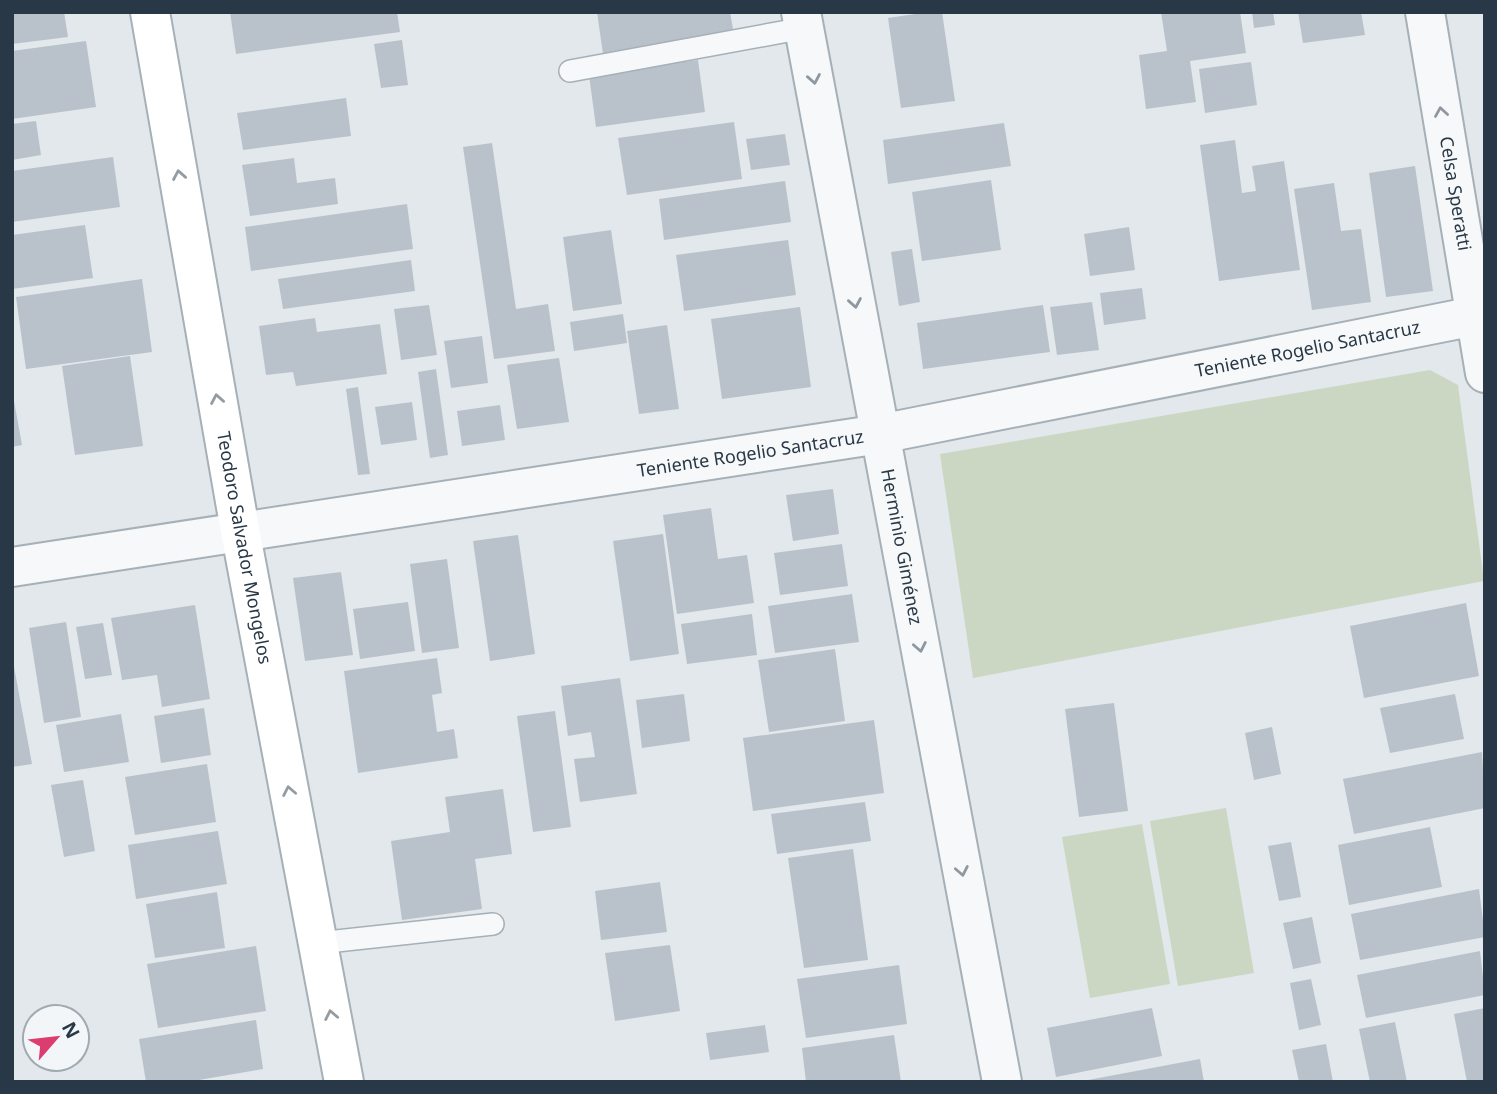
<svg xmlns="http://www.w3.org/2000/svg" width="1497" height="1094" font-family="'Noto Sans',sans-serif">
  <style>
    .green { fill: #cbd7c3 }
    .building { fill: #b9c2ca }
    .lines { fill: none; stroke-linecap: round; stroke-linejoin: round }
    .lane-casing { stroke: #a6b0b7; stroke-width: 24 }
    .street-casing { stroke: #a6b0b7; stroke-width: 42 }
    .secondary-casing { stroke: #a6b0b7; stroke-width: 42 }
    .lane { stroke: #f6f8fa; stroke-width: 21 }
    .street { stroke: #f6f8fa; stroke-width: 38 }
    .secondary { stroke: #fff; stroke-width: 38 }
    .oneway { stroke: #8f98a0 }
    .oneway2 { stroke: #949ca2 }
    .labels { text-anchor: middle; stroke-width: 7; stroke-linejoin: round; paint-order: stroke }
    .street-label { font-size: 18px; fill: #283846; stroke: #f2f6f9 }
  </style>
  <rect width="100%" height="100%" fill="#e2e8ec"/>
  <!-- green -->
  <g class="green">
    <path d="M1430,370L1458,385L1484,581L973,678L940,454Z"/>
    <path d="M1226,808L1254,973L1178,986L1150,821Z"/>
    <path d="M1142,824L1170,984L1090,998L1062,837Z"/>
  </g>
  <!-- building -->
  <g class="building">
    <path d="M12,12H64L68,37L12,44Z"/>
    <path d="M230,12H397L400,32L236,54Z"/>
    <path d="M597,12H730L734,35L603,54Z"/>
    <path d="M929,12H942L955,101L901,108L888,18Z"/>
    <path d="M1161,12H1240L1246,53L1190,61L1196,102L1146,109L1139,55L1167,51Z"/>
    <path d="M1252,12H1273L1275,25L1254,28Z"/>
    <path d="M1298,12H1361L1365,35L1303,43Z"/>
    <path d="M402,40L408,85L381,88L374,44Z"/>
    <path d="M86,41L96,107L12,119V51Z"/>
    <path d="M698,60L705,112L596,127L589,75Z"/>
    <path d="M1251,62L1257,105L1205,113L1199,69Z"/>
    <path d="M346,98L351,136L243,150L237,113Z"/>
    <path d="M36,121L41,155L12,160V124Z"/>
    <path d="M734,122L742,179L627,195L618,138Z"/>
    <path d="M1004,123L1011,166L888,184L883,140Z"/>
    <path d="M785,134L790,165L751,170L746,139Z"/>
    <path d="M1235,140L1242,193L1256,191L1252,166L1284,161L1300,270L1219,281L1200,145Z"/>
    <path d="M492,143L516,309L548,304L555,351L494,359L463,147Z"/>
    <path d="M113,157L120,207L12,222V171Z"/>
    <path d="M294,158L297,183L335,178L338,204L250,216L242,165Z"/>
    <path d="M1415,166L1433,291L1386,297L1369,173Z"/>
    <path d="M991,180L1001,250L922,261L912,192Z"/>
    <path d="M785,181L791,222L664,240L659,199Z"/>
    <path d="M1334,183L1341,231L1361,229L1371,302L1312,310L1294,189Z"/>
    <path d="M407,204L413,249L251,271L245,227Z"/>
    <path d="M85,225L93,278L12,289V235Z"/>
    <path d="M1129,227L1135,270L1090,276L1084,234Z"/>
    <path d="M611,230L622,304L573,311L563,237Z"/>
    <path d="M788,240L796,295L684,311L676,255Z"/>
    <path d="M912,249L920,302L899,306L891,252Z"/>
    <path d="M411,260L415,291L283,309L278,279Z"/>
    <path d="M142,279L152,352L26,369L16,297Z"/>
    <path d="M1142,288L1146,319L1104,325L1100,293Z"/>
    <path d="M1092,302L1099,350L1057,355L1050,307Z"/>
    <path d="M429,305L437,355L401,360L394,309Z"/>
    <path d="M1043,305L1050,352L923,369L917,323Z"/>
    <path d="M800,307L811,387L722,399L711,319Z"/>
    <path d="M623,314L627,343L574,351L570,322Z"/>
    <path d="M315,318L317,332L380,324L387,374L296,386L293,372L266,375L259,326Z"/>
    <path d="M667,325L679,409L639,414L627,331Z"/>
    <path d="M482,336L488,383L451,388L444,341Z"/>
    <path d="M130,356L143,446L75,455L62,366Z"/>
    <path d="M559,358L569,422L517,429L507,365Z"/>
    <path d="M436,369L448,455L430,458L418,372Z"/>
    <path d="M358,387L370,474L358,475L346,389Z"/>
    <path d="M12,390L22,445L12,447Z"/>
    <path d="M412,402L417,440L381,445L375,407Z"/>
    <path d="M500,405L505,440L462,446L457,411Z"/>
    <path d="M833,489L839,534L793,541L786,495Z"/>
    <path d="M711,508L718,559L747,555L754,603L677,614L663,515Z"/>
    <path d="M663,534L679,654L630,661L613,541Z"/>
    <path d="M518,535L535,654L490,661L473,541Z"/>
    <path d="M842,544L848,586L780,595L774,553Z"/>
    <path d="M447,559L459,648L422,653L410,564Z"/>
    <path d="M341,572L353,655L305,661L293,578Z"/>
    <path d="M852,594L859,642L775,653L768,606Z"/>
    <path d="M408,602L415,651L360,659L353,609Z"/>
    <path d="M1466,603L1479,676L1364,698L1350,626Z"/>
    <path d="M195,605L210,699L162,707L157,675L122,680L111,618Z"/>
    <path d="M752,614L757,655L687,664L681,624Z"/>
    <path d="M66,622L81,717L44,723L29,628Z"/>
    <path d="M103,623L112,675L85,679L76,627Z"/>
    <path d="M835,649L845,721L769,732L758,660Z"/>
    <path d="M12,656L32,764L12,767Z"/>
    <path d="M437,658L442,693L432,695L437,732L454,729L458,758L358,773L344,671Z"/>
    <path d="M620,678L637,794L580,802L574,759L595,757L591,732L568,736L561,686Z"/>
    <path d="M684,694L690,741L642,748L636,700Z"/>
    <path d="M1455,694L1464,739L1390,753L1380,708Z"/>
    <path d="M1114,703L1128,811L1079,817L1065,709Z"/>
    <path d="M204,708L211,755L161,763L154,716Z"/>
    <path d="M555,711L571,827L533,832L517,716Z"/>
    <path d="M121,714L129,762L64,772L56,725Z"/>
    <path d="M874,720L884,793L753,811L743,738Z"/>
    <path d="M1272,727L1281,774L1254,780L1245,733Z"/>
    <path d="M1482,752L1485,808L1354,834L1343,779Z"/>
    <path d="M207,764L216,822L135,835L125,777Z"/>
    <path d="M83,780L95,851L64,857L51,785Z"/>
    <path d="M503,789L512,854L475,859L482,909L402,920L391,841L450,832L445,797Z"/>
    <path d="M865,802L871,841L777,854L771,814Z"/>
    <path d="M1430,827L1442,887L1349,905L1338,845Z"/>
    <path d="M218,831L227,884L136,899L128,845Z"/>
    <path d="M1291,842L1301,897L1279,901L1268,846Z"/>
    <path d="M853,849L868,960L804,968L788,858Z"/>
    <path d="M660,882L667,932L601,940L595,891Z"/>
    <path d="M1479,889L1485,937L1360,960L1351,914Z"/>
    <path d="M217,892L225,948L155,958L146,904Z"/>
    <path d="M1312,917L1321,963L1293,969L1283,923Z"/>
    <path d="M670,945L680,1011L615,1021L605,953Z"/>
    <path d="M256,946L266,1011L158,1028L147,964Z"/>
    <path d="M1480,951L1485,995L1366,1018L1357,975Z"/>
    <path d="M899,965L907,1024L806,1038L797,979Z"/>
    <path d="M1311,979L1321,1025L1299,1030L1290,983Z"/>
    <path d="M1152,1008L1162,1056L1056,1077L1047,1028Z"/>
    <path d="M1485,1008V1082H1467L1454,1014Z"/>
    <path d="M256,1020L263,1069L187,1082H146L139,1039Z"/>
    <path d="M1395,1022L1407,1082H1370L1359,1029Z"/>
    <path d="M765,1025L769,1052L710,1060L706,1033Z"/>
    <path d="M894,1035L901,1082H806L802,1048Z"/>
    <path d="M1326,1044L1333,1082H1299L1292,1050Z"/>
    <path d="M1200,1059L1204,1082H1088V1080Z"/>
  </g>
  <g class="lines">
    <defs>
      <g id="lane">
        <path d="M570,71L804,28"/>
        <path d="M318,943L493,924"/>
      </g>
      <g id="street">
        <path id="s1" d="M801,12L1002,1082"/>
        <path id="s2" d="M1425,12L1485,373"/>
        <path id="s3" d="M12,567L880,434L1485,314"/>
      </g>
      <g id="secondary">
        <path id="s4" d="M150,12L240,530L344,1082"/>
      </g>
    </defs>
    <!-- lane casing -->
    <use href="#lane" class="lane-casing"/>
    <!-- street casing -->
    <use href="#street" class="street-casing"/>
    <!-- secondary casing -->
    <use href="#secondary" class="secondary-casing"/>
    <!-- lane -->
    <use href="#lane" class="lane"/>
    <!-- street -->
    <use href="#street" class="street"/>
    <!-- secondary -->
    <use href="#secondary" class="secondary"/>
  </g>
  <!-- one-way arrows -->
  <defs><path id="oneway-chevron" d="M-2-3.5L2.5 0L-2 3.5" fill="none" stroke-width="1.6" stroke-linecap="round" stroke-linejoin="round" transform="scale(1.75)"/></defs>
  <g class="oneway">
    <use href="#oneway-chevron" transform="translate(814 79) rotate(80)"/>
    <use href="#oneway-chevron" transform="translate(1441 112) rotate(-99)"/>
    <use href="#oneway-chevron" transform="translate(855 303) rotate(80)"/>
    <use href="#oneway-chevron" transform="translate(920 647) rotate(79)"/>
    <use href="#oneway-chevron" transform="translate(962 871) rotate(79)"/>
  </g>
  <g class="oneway2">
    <use href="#oneway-chevron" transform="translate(179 175) rotate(-100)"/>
    <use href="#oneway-chevron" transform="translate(217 399) rotate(-100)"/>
    <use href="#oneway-chevron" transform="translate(289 791) rotate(-101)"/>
    <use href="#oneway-chevron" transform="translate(331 1015) rotate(-101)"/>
  </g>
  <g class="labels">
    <!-- street labels -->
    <g class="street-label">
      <text dy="6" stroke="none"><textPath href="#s2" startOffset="184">Celsa Speratti</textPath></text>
      <text dy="6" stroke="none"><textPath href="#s3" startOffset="1314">Teniente Rogelio Santacruz</textPath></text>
      <text dy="6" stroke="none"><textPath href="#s3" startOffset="747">Teniente Rogelio Santacruz</textPath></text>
      <text dy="6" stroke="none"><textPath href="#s1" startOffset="544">Herminio Giménez</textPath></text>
      <text dy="6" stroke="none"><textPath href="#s4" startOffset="544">Teodoro Salvador Mongelos</textPath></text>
    </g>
  </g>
  <!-- border -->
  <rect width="1497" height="1094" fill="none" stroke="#283846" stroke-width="28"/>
  <!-- north arrow -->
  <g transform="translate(56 1038) rotate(62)"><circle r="33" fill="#f2f6f9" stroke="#a1aab1" stroke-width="2"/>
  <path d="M0-5L12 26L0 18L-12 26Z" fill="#db3d6f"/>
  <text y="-10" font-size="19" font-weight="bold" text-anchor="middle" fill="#283846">N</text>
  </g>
</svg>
